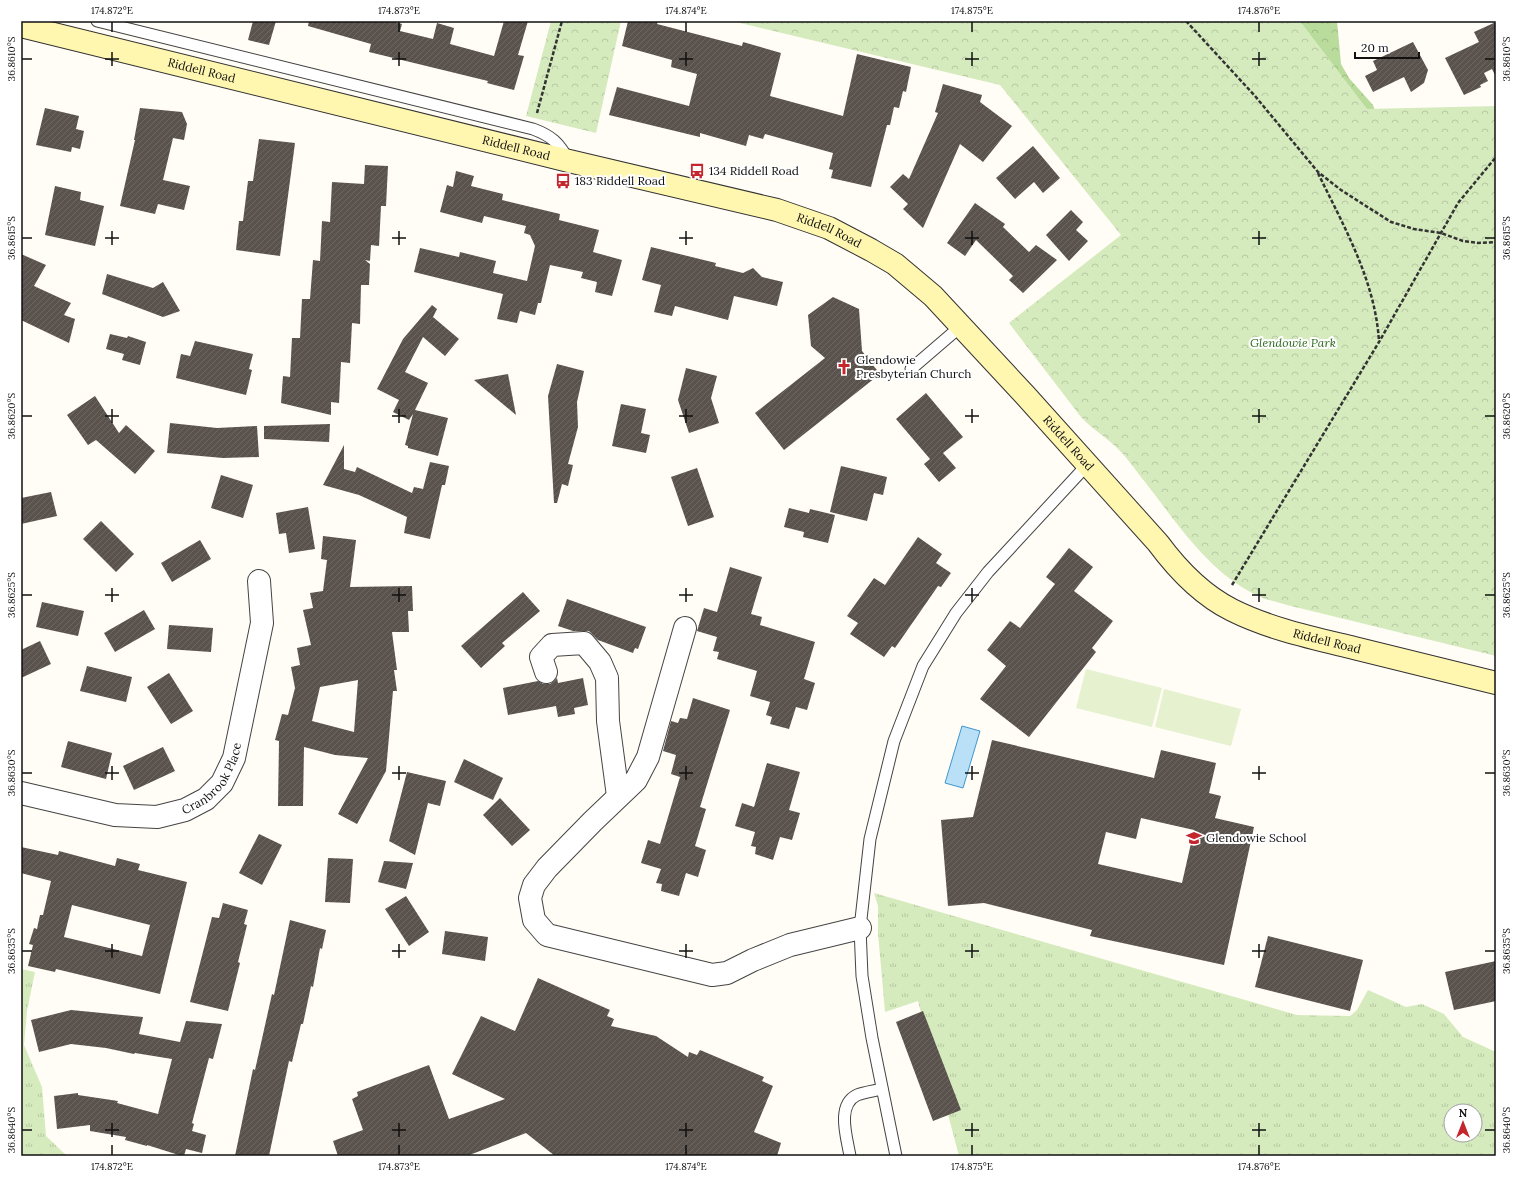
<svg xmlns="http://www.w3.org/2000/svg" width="1517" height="1177" font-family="Lora,serif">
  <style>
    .grass { fill: url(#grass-tufts); fill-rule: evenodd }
    .forest { fill: url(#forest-crowns) }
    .park { fill: url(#park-crowns) }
    .pitch { fill: #e6f2cf }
    .water { fill: #b9e0f7; stroke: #3f96cf }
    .building { fill: url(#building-hatch); fill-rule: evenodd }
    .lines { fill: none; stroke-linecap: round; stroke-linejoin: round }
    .lane-casing { stroke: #444; stroke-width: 13 }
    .street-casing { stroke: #444; stroke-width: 24 }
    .secondary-casing { stroke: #333; stroke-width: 24 }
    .path { stroke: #333; stroke-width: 2.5; stroke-dasharray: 4 2; stroke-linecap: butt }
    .lane { stroke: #fff; stroke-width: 11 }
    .street { stroke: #fff; stroke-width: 22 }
    .secondary { stroke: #fff6b0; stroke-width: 22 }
    .ticks { fill: none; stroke: #111; stroke-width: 1.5 }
    .labels { text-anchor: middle; stroke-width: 4; stroke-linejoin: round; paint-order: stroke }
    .street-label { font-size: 12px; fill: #111; stroke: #fff }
    .poi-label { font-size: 12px; fill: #111; stroke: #fff; text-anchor: start }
    .park-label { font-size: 12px; font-style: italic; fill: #2f6b1f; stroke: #fff }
    .neatline { fill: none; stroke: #111; stroke-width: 1.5 }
    .ticks-label { font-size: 10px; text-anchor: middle; fill: #111 }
  </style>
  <defs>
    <pattern id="grass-tufts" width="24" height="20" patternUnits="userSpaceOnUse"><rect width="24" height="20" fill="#d5ebbd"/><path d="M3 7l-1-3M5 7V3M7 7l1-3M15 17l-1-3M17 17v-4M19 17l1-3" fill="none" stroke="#b6c8a1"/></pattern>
    <pattern id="forest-crowns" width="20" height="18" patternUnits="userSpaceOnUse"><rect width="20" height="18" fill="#b9dc9c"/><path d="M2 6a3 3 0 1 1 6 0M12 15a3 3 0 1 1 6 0" fill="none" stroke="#9ebc85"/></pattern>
    <pattern id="park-crowns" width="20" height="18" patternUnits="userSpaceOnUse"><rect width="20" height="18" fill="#d5ebbd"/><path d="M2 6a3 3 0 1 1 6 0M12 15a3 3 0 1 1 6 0" fill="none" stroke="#b6c8a1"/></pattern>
    <pattern id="building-hatch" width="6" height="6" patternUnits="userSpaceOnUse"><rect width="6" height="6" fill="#5a524d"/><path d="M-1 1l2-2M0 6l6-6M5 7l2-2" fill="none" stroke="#6d6662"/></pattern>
  </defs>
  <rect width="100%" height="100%" fill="#fffdf5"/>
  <!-- grass -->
  <g class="grass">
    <path d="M874,893L1297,1015L1350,1016L1357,1010L1368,990L1406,1007L1422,1004L1444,1014L1463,1037L1496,1052V1156H959L918,1001L885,1012L878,933V906ZM1451,1111H1475V1135H1451Z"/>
    <path d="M21,969L35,972L27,1011L24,1045L42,1087L46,1136L67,1156H21Z"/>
  </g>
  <!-- forest -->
  <path class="forest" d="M1291,21H1337L1341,64L1349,78L1373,105L1380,124Z"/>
  <!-- park -->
  <g class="park">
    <path d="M551,21H621L596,133L526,116Z"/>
    <path d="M732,21H1300L1367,109L1496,106V656L1287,605C1277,602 1267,600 1258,596C1209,573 1177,523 1145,482C1137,472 1129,460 1120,451C1108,438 1093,430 1081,417L1009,323L1121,235L1000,85Z"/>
  </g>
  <!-- pitch -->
  <g class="pitch">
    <path d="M1086,669L1162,688L1152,727L1076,708Z"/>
    <path d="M1164,689L1241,709L1231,746L1155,727Z"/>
  </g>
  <!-- water -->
  <path class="water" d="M962,726L980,731L963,788L945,783Z"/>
  <!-- building -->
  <g class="building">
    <path d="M253,21H276L269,45L248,40Z"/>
    <path d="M309,21H392L402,24L400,31L433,39L437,23L454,28L450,44L494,56L504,21H528L518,55L524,56L514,90L487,83L488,81L369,52L371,44L308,26Z"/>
    <path d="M628,21H658L657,24L742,46L743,42L781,53L770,96L843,116L857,54L911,67L906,92L903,91L899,108L894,107L890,125H887L871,187L831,178L833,170L829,169L833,153L765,134L763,139L749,135L746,146L700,133V137L609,115L617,87L689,106L697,74L671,67L672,60L622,46Z"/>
    <path d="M1496,22V77L1492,69L1484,73L1488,81L1480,85L1481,87L1464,95L1445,58L1479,42L1474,32Z"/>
    <path d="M1413,42L1428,70L1424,83L1411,92L1404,77L1373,92L1365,76L1377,70L1373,61Z"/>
    <path d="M943,84L982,95L980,102L1012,126L983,162L960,144L923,228L903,209L908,204L890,187L903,174L909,179L938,113L935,112Z"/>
    <path d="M45,108L79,116L76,129L84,131L80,149L72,147L71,152L36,145Z"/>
    <path d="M140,108L182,112L187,124L184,140L173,138L163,180L190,186L184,210L158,204L155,214L120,206L135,140H134Z"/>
    <path d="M259,139L295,143L280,256L236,250L239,221H243L248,181H253Z"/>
    <path d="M1033,146L1060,178L1043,193L1034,182L1015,199L996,178Z"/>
    <path d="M365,165L388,166L386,206H381L379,246L371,245L370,261L365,260L370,264L369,285H361L360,324L352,323L350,363L341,362L339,403L331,402V415L281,403L283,376L290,377L292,338H300L302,299H310L313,260L320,261L322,221L330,222L332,182L364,184Z"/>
    <path d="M456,171L474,176L471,186L503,194L502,200L560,214L559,220L599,230L593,252L622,260L612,296L595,292L597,282L581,278L583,272L550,265L541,303H538L535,315L520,311L517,323L497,319L503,294L414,272L420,248L459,257L460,252L496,261L493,273L527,281L535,246L530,235L524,233L526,226L484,216L482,223L440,212L447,185L453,187Z"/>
    <path d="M55,186L81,192L80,200L104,206L95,246L45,235Z"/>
    <path d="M975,203L1005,224L1003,227L1029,252L1036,245L1057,260L1023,293L1009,280L1013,276L976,240L965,256L947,243Z"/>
    <path d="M1071,210L1083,222L1076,230L1088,241L1069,261L1046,235Z"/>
    <path d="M651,247L716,263L715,266L743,273L753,268L762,277L783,282L777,306L734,296L728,320L675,306L672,316L654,312L661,285L642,280Z"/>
    <path d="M21,254L46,265L34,286L71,303L64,315L75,319L69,343L21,320Z"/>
    <path d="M107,274L153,288L163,282L180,311L163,317L102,294Z"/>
    <path d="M833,297L859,309L862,351L880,374L784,450L755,413L825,358L811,346L808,315Z"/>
    <path d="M432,305L437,309L433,317L459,339L445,356L423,337L405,372L428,383L415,410L448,418L438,456L408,448V446L405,445L413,414L409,420L393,412L399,400L377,389L403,339Z"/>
    <path d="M110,334L127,338L128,336L146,342L140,365L122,360L124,354L106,349Z"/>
    <path d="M195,341L253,354L249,369L252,370L246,395L176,378L181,354L190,356Z"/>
    <path d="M557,364L584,371L577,402L578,427L568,464L573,465L568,486L562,484L557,503H554L548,396Z"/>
    <path d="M686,368L717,376L711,398L719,423L689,433L678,400Z"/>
    <path d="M508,374L516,415L474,380Z"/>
    <path d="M926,393L963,437L943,453L956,468L939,482L924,464L930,459L896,419Z"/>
    <path d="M95,396L119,433L126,425L155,451L135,474L96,440L88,445L67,415Z"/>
    <path d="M621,404L646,409L641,433L650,435L646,453L612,446Z"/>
    <path d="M170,423L217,428L257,426L259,457L223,458L167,453Z"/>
    <path d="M330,424L329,442L264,439V426Z"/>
    <path d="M344,445V469L355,472L357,467L412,493L414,487L423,489L430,462L449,466L445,485H442L430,539L404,533L407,517L359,495L323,485Z"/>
    <path d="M841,466L887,477L883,495L874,493L867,521L830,512Z"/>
    <path d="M697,468L714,517L688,526L671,477Z"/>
    <path d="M221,475L253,485L243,518L211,508Z"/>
    <path d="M51,492L57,516L21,524V498Z"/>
    <path d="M308,507L315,549L289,553L286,533L279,534L276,513Z"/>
    <path d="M789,508L809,513L810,509L835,515L828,543L803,537L804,532L784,527Z"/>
    <path d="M101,521L134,554L116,572L83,539Z"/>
    <path d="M323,536L356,540L350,587L412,586L413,611H408L409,632H392L397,670H394L397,691H393L386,771L357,824L338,814L368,758L335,755L304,747L303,806H278L279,741L275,740L282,714L288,715L295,688L291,667L300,665L297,648L311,645L303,610L313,608L310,593L323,591L327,560L321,559ZM358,680L354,732L312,721L320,687Z"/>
    <path d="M918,537L942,554L936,563L951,573L941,587L938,586L895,648L892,646L884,657L850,634L858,623L847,616L874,578L885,585Z"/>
    <path d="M200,540L211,559L172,582L161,563Z"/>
    <path d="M1069,548L1093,567L1074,591L1113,621L1092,648L1096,652L1029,737L980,699L1006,666L987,650L1010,621L1020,628L1055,584L1046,577Z"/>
    <path d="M730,567L762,577L751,614L762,617L760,625L815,642L804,679L815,683L807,710L796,707L789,729L770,724L772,717L766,715L770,702L750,696L757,671L717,659L719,652L713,651L717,637L697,631L704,608L717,612Z"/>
    <path d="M523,592L540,611L502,643L505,646L481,668L461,646Z"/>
    <path d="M567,599L646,627L638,649L635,648L633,653L598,640L589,631H573L558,626Z"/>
    <path d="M42,602L84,611L78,636L36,627Z"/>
    <path d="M144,610L155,629L115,652L104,633Z"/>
    <path d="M169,625L213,628L211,652L167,649Z"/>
    <path d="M40,641L51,664L21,678V650Z"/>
    <path d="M87,666L132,677L126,702L80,691Z"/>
    <path d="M169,673L193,711L171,724L147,687Z"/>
    <path d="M557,678L558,683L583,678L588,705L574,708L575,714L558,717L556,706L508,715L503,688L538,681L543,684H550Z"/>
    <path d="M693,698L730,710L700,807L706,809L695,846L706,850L698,877L686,873L679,896L661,891L662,884L656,883L661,869L641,863L648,840L660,844L680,777L671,774L676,755L663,751L671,721L678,723L680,718L687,719Z"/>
    <path d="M992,740L1154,778L1161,750L1216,763L1209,793L1221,796L1215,818L1254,827L1224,965L1090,936L1092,930L984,903L948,906L941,820L973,817ZM1141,818L1194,830L1182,883L1098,864L1106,832L1136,839Z"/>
    <path d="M68,741L112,753L106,779L61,767Z"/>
    <path d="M163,747L175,771L134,790L123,766Z"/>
    <path d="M464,759L503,778L493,800L454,782Z"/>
    <path d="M767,763L800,772L789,810L800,813L792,840L780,837L773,860L755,854L756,847L751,846L755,832L735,826L742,803L754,807Z"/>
    <path d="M407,772L446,781L440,806L428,803L415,855L389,841Z"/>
    <path d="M500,798L530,830L512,846L483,815Z"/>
    <path d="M259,834L282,845L262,885L239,873Z"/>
    <path d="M21,847L58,855L59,851L115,866L117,858L140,864L138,870L187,882L160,994L56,969L55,972L28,966L33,945L29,944L34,928L37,929L40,915H43L51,881L21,873ZM72,905L150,925L142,956L64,937Z"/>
    <path d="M328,858L353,859L350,903L325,902Z"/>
    <path d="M384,861L413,863L406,889L378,882Z"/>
    <path d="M406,896L429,932L409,946L385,909Z"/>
    <path d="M223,903L248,910L244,924L247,925L238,962L240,963L228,1011L190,1002L212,917L219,918Z"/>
    <path d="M290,920L326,930L322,949L320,948L313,987L311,986L303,1024H301L292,1062L289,1061L269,1156H235L253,1069L255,1070L272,994L274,995Z"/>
    <path d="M445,931L488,937L485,961L442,954Z"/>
    <path d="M1268,936L1363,960L1350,1011L1255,987Z"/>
    <path d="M1496,961V1001L1454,1010L1445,972Z"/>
    <path d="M538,978L610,1010L607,1016L614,1019L611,1026L656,1036L688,1057L689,1052L697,1055L700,1050L764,1077L762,1081L773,1086L754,1132L781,1143L777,1156H555L526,1133L467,1156H338L333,1141L363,1130L352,1099L358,1096L357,1092L429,1065L449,1119L505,1099L452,1074L481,1016L515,1031Z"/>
    <path d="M71,1010L143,1017L139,1034L180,1042L186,1021L222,1024L213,1059L209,1058L192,1123L194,1124L192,1131L206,1135L202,1153L186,1149L184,1156H182L147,1145V1146L125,1140L126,1137L90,1131V1125L57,1129L54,1096L78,1093V1095L118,1101L117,1103L158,1114L172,1059L135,1053L134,1054L106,1048L71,1044L39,1052L31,1020Z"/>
    <path d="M923,1011L961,1110L933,1121L896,1022Z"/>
  </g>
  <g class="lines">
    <defs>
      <g id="lane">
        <path d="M97,21L533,129C552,136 559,143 569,161"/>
        <path d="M911,369L961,326"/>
        <path d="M850,1156C847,1138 836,1105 857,1095C865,1092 874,1091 882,1089"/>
        <path d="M896,1156L872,1038L862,976L860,928L870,839L894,741L923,666L956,613L988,572L1087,465"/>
      </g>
      <g id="street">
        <path d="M685,628L648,757L636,780L593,821L547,868L534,885L530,898L534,920L547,935L712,975L727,973L753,960L790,945L860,928"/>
        <path d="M546,672L541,657L552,645L584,643L600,662L607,678L608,721L618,796"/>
        <path id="s1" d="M21,793L115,815L157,817L185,810L206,799L222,783L234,758L262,623L259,581"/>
      </g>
      <g id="secondary">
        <path id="s2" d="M21,26L569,161L777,210L829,228L871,250L895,264L933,296L1025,395L1158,543C1178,570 1202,595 1232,610C1270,629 1313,638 1354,648C1401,660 1449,671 1496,683"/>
      </g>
    </defs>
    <!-- lane casing -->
    <use href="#lane" class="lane-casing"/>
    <!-- street casing -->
    <use href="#street" class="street-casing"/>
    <!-- secondary casing -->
    <use href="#secondary" class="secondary-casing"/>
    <!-- path -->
    <g class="path">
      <path d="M1186,21L1255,96L1318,172L1341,190L1391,222L1414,229L1441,233L1463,241L1478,243L1496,242"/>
      <path d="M537,113L562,21"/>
      <path d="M1318,173C1344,227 1375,280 1379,341"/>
      <path d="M1232,585L1379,342L1458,203L1496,157"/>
    </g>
    <!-- lane -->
    <use href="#lane" class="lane"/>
    <!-- street -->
    <use href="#street" class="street"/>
    <!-- secondary -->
    <use href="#secondary" class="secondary"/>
  </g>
  <!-- ticks -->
  <path class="ticks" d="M112,22V32M399,22V32M686,22V32M972,22V32M1259,22V32M112,52V66M399,52V66M686,52V66M972,52V66M1259,52V66M22,59H32M105,59H119M392,59H406M679,59H693M965,59H979M1252,59H1266M1485,59H1495M112,231V245M399,231V245M686,231V245M972,231V245M1259,231V245M22,238H32M105,238H119M392,238H406M679,238H693M965,238H979M1252,238H1266M1485,238H1495M112,409V423M399,409V423M686,409V423M972,409V423M1259,409V423M22,416H32M105,416H119M392,416H406M679,416H693M965,416H979M1252,416H1266M1485,416H1495M112,588V602M399,588V602M686,588V602M972,588V602M1259,588V602M22,595H32M105,595H119M392,595H406M679,595H693M965,595H979M1252,595H1266M1485,595H1495M112,766V780M399,766V780M686,766V780M972,766V780M1259,766V780M22,773H32M105,773H119M392,773H406M679,773H693M965,773H979M1252,773H1266M1485,773H1495M112,944V958M399,944V958M686,944V958M972,944V958M1259,944V958M22,951H32M105,951H119M392,951H406M679,951H693M965,951H979M1252,951H1266M1485,951H1495M112,1123V1137M399,1123V1137M686,1123V1137M972,1123V1137M1259,1123V1137M22,1130H32M105,1130H119M392,1130H406M679,1130H693M965,1130H979M1252,1130H1266M1485,1130H1495M112,1145V1155M399,1145V1155M686,1145V1155M972,1145V1155M1259,1145V1155"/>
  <!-- icons -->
  <defs>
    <symbol id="bus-bare" viewBox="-9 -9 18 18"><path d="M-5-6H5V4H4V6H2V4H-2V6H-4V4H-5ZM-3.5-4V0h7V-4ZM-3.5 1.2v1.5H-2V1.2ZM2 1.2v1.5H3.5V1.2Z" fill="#c4262e" stroke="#fff" stroke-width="2.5" paint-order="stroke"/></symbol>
    <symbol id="church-bare" viewBox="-9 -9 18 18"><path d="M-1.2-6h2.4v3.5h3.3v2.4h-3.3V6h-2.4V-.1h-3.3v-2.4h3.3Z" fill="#c4262e" stroke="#fff" stroke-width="2.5" paint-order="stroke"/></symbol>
    <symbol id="school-bare" viewBox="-9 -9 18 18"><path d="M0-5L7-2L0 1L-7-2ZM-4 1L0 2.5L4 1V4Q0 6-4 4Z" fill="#c4262e" stroke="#fff" stroke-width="2.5" paint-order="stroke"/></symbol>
  </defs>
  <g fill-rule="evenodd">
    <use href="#bus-bare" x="686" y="160" width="22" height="22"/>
    <use href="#bus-bare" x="552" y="170" width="22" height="22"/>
    <use href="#church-bare" x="833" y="356" width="22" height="22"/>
    <use href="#school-bare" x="1183" y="827" width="22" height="22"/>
  </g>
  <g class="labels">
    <!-- street labels -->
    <g class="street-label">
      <text dy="4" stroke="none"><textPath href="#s2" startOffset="186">Riddell Road</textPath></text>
      <text dy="4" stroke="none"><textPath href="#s2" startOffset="510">Riddell Road</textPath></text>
      <text dy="4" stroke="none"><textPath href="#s2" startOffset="834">Riddell Road</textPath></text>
      <text dy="4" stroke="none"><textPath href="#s2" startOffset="1158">Riddell Road</textPath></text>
      <text dy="4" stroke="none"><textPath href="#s2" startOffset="1493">Riddell Road</textPath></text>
      <text dy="4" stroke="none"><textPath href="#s1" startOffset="211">Cranbrook Place</textPath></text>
    </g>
    <!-- poi labels -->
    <g class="poi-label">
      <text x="709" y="175">134 Riddell Road</text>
      <text x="575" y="185">183 Riddell Road</text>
      <text x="856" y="364">Glendowie<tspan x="856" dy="14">Presbyterian Church</tspan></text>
      <text x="1206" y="842">Glendowie School</text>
    </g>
    <!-- park labels -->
    <g class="park-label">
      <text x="1293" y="347">Glendowie Park</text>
    </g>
  </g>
  <!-- border -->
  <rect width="1517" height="1177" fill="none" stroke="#ffffff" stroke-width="44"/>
  <!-- north arrow -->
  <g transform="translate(1463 1123)"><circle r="19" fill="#ffffff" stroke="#a0a0a0"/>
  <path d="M0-3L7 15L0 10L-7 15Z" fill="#c4262e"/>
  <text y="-6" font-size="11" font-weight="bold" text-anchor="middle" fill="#111111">N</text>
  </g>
  <!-- scale -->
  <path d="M1355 52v6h64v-6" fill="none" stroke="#111111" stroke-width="2"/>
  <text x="1361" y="52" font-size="12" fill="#111111" stroke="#ffffff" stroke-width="3" paint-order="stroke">20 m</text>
  <rect x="22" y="22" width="1473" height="1133" class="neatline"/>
  <g class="ticks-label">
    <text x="112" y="14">174.872°E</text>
    <text x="399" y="14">174.873°E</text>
    <text x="686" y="14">174.874°E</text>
    <text x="972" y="14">174.875°E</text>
    <text x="1259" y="14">174.876°E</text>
    <text transform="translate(11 59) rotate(-90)" y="4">36.8610°S</text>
    <text transform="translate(1506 59) rotate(-90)" y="4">36.8610°S</text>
    <text transform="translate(11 238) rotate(-90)" y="4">36.8615°S</text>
    <text transform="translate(1506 238) rotate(-90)" y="4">36.8615°S</text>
    <text transform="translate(11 416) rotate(-90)" y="4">36.8620°S</text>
    <text transform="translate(1506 416) rotate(-90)" y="4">36.8620°S</text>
    <text transform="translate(11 595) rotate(-90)" y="4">36.8625°S</text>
    <text transform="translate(1506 595) rotate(-90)" y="4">36.8625°S</text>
    <text transform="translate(11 773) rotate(-90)" y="4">36.8630°S</text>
    <text transform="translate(1506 773) rotate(-90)" y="4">36.8630°S</text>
    <text transform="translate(11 951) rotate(-90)" y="4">36.8635°S</text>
    <text transform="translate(1506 951) rotate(-90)" y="4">36.8635°S</text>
    <text transform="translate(11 1130) rotate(-90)" y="4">36.8640°S</text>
    <text transform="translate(1506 1130) rotate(-90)" y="4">36.8640°S</text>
    <text x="112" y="1170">174.872°E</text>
    <text x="399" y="1170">174.873°E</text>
    <text x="686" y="1170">174.874°E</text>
    <text x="972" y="1170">174.875°E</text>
    <text x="1259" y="1170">174.876°E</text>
  </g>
</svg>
